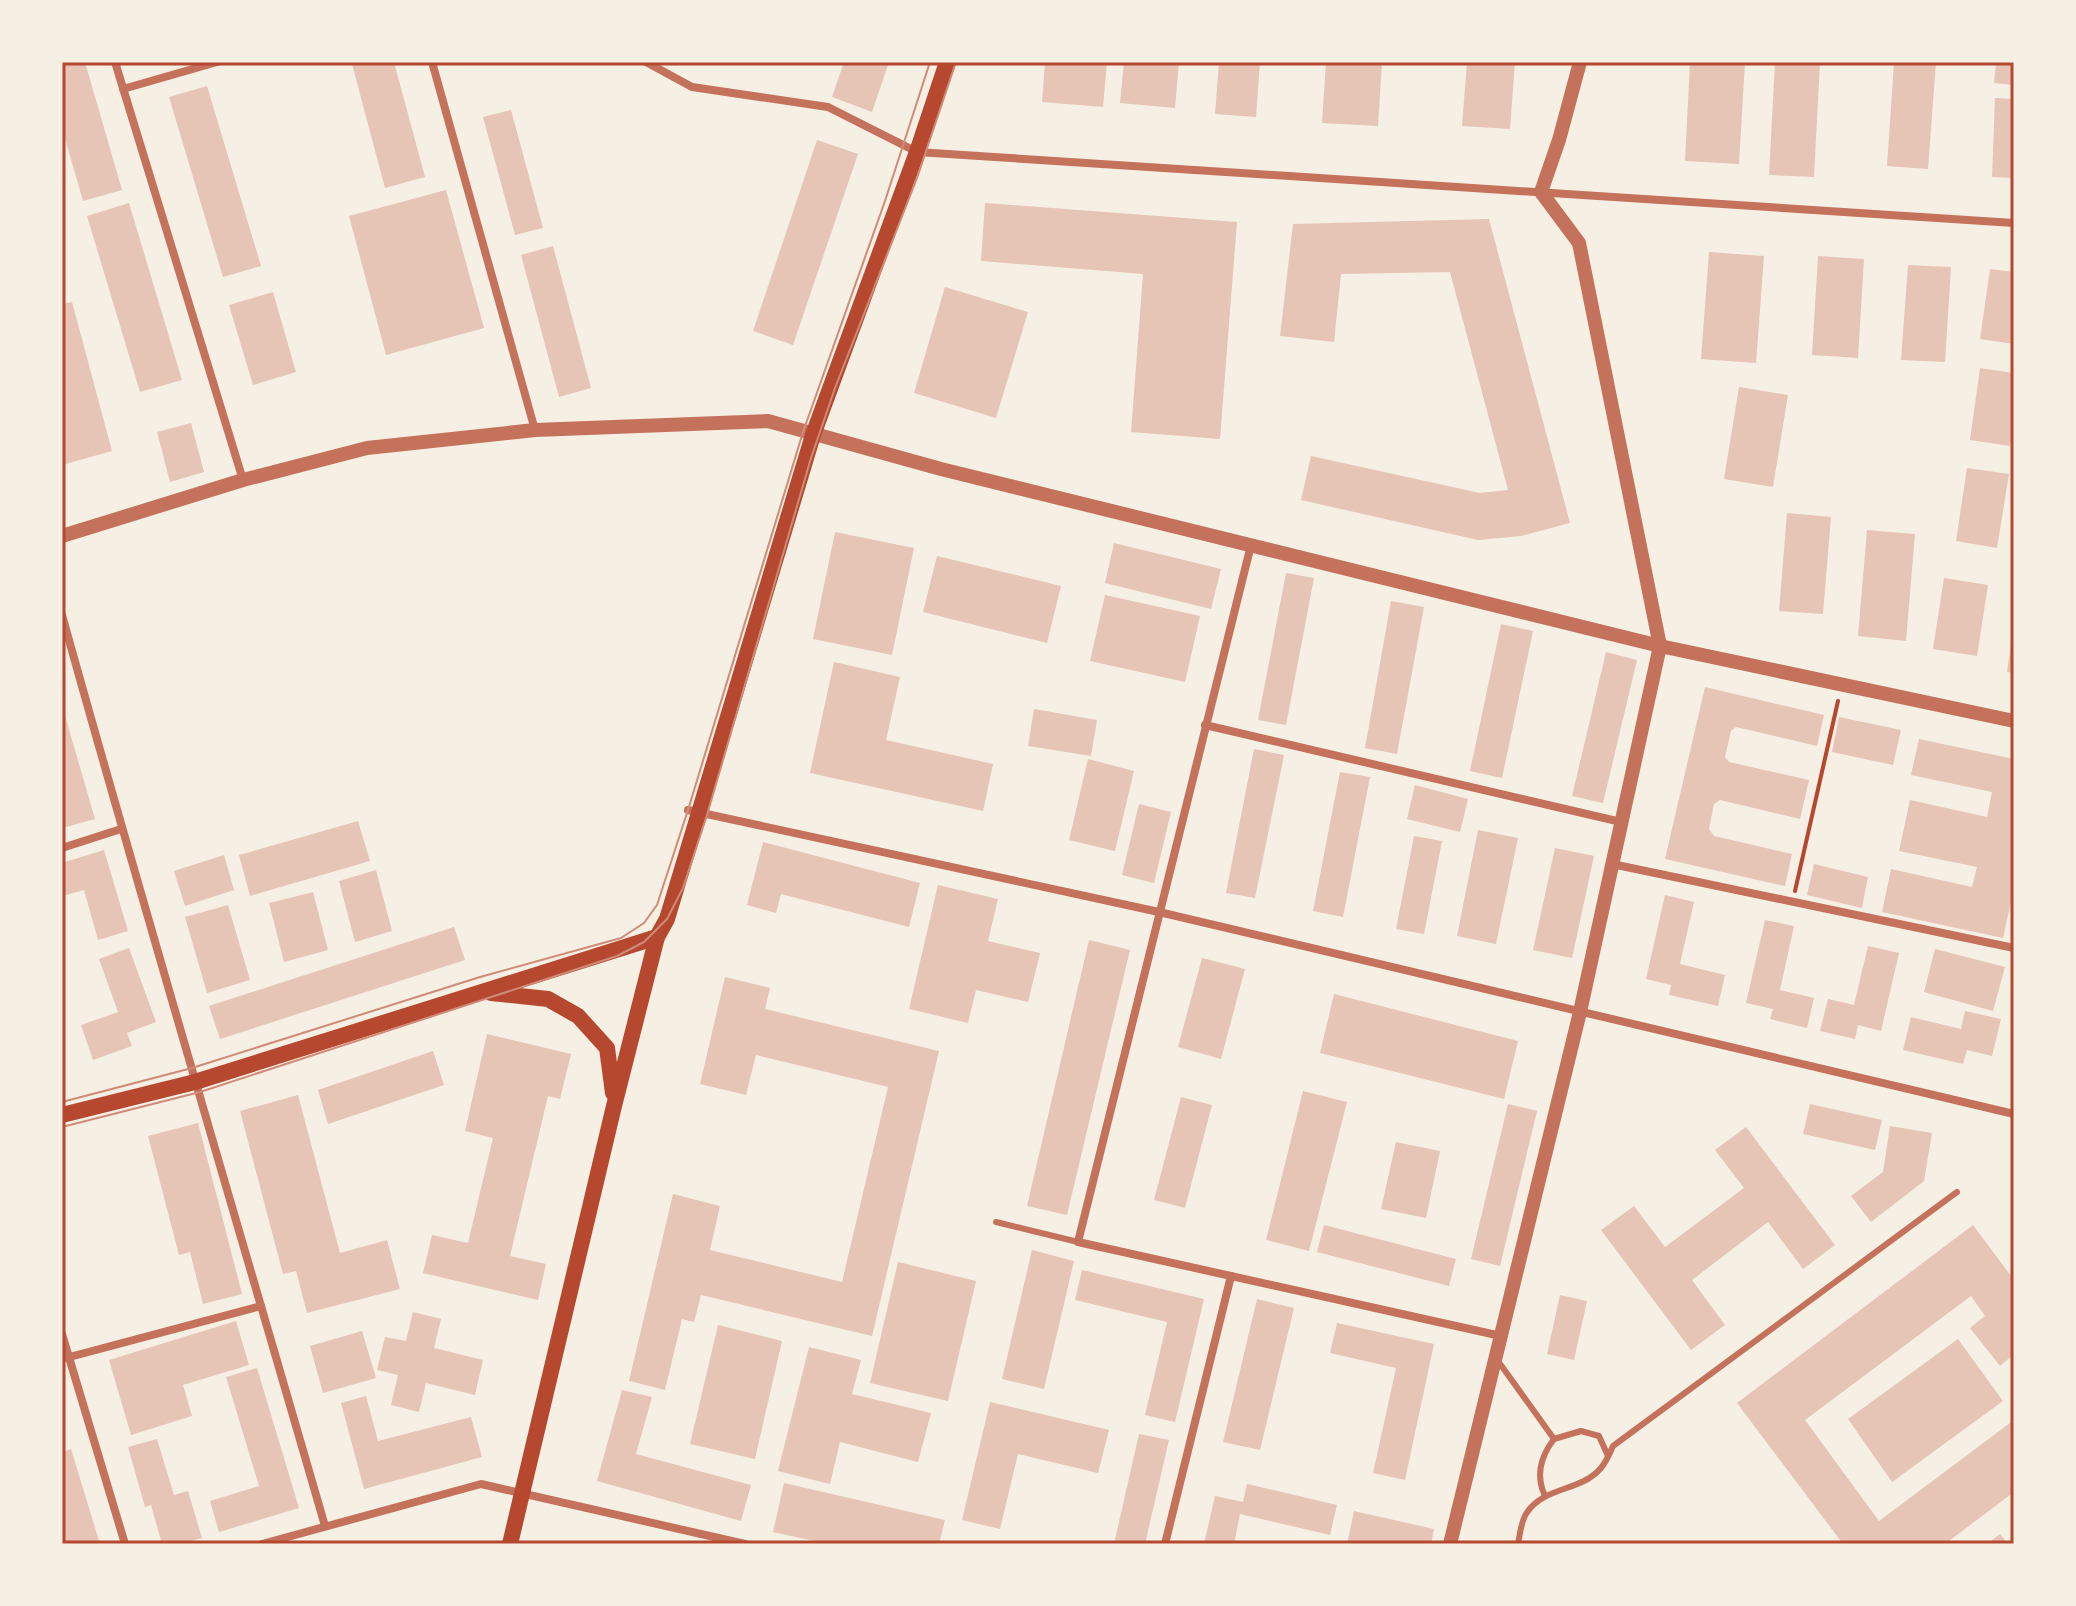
<svg xmlns="http://www.w3.org/2000/svg" width="2076" height="1606" font-family="'Alegreya Sans',sans-serif">
  <style>
    .building { fill: #e6c5b7 }
    .lines { fill: none; stroke-linecap: round; stroke-linejoin: round }
    .path { stroke: #b5482f; stroke-width: 4 }
    .service { stroke: #c5725c; stroke-width: 6 }
    .minor { stroke: #c5725c; stroke-width: 8 }
    .tertiary { stroke: #c5725c; stroke-width: 14 }
    .secondary { stroke: #b5482f; stroke-width: 16 }
    .tram { stroke: #cf8b77; stroke-width: 2 }
    .neatline { fill: none; stroke: #b5482f; stroke-width: 3 }
  </style>
  <rect width="100%" height="100%" fill="#f6efe4"/>
  <!-- building -->
  <g class="building">
    <path d="M62,62H85L122,190L83,201L62,128Z"/>
    <path d="M360,62H394L425,177L385,188L352,64Z"/>
    <path d="M844,62H889L872,112L832,97Z"/>
    <path d="M1045,62H1107L1103,107L1042,102Z"/>
    <path d="M1124,62H1179L1175,108L1120,103Z"/>
    <path d="M1219,62H1260L1256,117L1215,114Z"/>
    <path d="M1326,62L1382,64L1378,126L1322,123Z"/>
    <path d="M1467,62H1515L1510,129L1462,126Z"/>
    <path d="M1690,62H1745L1739,164L1685,161Z"/>
    <path d="M1775,62H1820L1814,177L1769,175Z"/>
    <path d="M1894,62H1936L1928,169L1887,166Z"/>
    <path d="M1996,62H2014V85L1994,83Z"/>
    <path d="M207,86L261,266L223,277L169,97Z"/>
    <path d="M1995,98L2014,99V178L1992,177Z"/>
    <path d="M511,110L543,228L515,235L483,117Z"/>
    <path d="M817,140L858,154L793,345L753,331Z"/>
    <path d="M446,190L484,328L386,355L349,216Z"/>
    <path d="M129,203L182,380L140,392L87,216Z"/>
    <path d="M985,203L1237,222L1220,439L1131,432L1143,274L981,261Z"/>
    <path d="M1489,219L1570,523L1521,536L1478,540L1301,500L1311,456L1480,493L1508,490L1450,272L1341,274L1334,342L1280,336L1293,224Z"/>
    <path d="M553,246L591,388L559,397L521,255Z"/>
    <path d="M1709,252L1764,256L1756,363L1701,359Z"/>
    <path d="M1818,256L1864,259L1858,358L1812,355Z"/>
    <path d="M1908,265L1951,267L1945,362L1901,360Z"/>
    <path d="M1990,269L2014,272V344L1980,339Z"/>
    <path d="M945,287L1028,312L996,418L914,393Z"/>
    <path d="M273,292L296,372L253,385L229,305Z"/>
    <path d="M72,302L112,451L62,465V304Z"/>
    <path d="M1980,368L2014,373V422L2010,446L1970,440Z"/>
    <path d="M1739,387L1788,395L1773,487L1724,479Z"/>
    <path d="M191,423L204,472L170,482L157,432Z"/>
    <path d="M1967,468L2009,474L1997,548L1956,541Z"/>
    <path d="M1787,513L1831,517L1823,614L1779,611Z"/>
    <path d="M1867,530L1915,534L1906,641L1858,636Z"/>
    <path d="M835,532L914,548L892,655L813,639Z"/>
    <path d="M1114,543L1221,569L1211,609L1105,583Z"/>
    <path d="M937,556L1061,586L1047,643L923,612Z"/>
    <path d="M1286,573L1314,578L1286,725L1258,720Z"/>
    <path d="M1944,578L1988,585L1977,656L1933,649Z"/>
    <path d="M1105,595L1200,616L1185,682L1090,661Z"/>
    <path d="M1391,601L1424,607L1397,754L1365,748Z"/>
    <path d="M1501,624L1533,631L1502,778L1470,771Z"/>
    <path d="M2012,637H2014V673L2007,672Z"/>
    <path d="M1606,652L1637,660L1603,803L1572,796Z"/>
    <path d="M834,662L900,677L886,740L993,764L983,811L810,773Z"/>
    <path d="M1705,687L1824,715L1817,746L1736,727L1731,731L1725,757L1729,762L1809,780L1800,819L1720,800L1714,804L1709,829L1714,836L1792,854L1785,886L1665,859Z"/>
    <path d="M1034,709L1097,720L1091,756L1028,746Z"/>
    <path d="M64,712L95,819L62,828V713Z"/>
    <path d="M1839,717L1901,730L1893,765L1832,752Z"/>
    <path d="M1919,739L2014,759V887L2003,938L1882,912L1891,869L1972,887L1977,867L1899,851L1910,800L1987,817L1992,792L1911,775Z"/>
    <path d="M1254,749L1284,755L1255,898L1226,893Z"/>
    <path d="M1088,759L1134,771L1115,851L1069,840Z"/>
    <path d="M1340,772L1370,777L1343,917L1313,911Z"/>
    <path d="M1415,785L1468,799L1460,832L1407,819Z"/>
    <path d="M1139,804L1171,812L1154,883L1122,875Z"/>
    <path d="M358,821L370,861L250,896L239,855Z"/>
    <path d="M1478,830L1518,838L1496,944L1457,936Z"/>
    <path d="M1414,836L1442,841L1424,934L1396,929Z"/>
    <path d="M763,842L920,883L909,927L781,894L776,913L747,905Z"/>
    <path d="M1555,848L1594,856L1572,958L1533,950Z"/>
    <path d="M104,850L128,931L98,940L84,890L62,896V863Z"/>
    <path d="M224,855L234,890L185,906L174,871Z"/>
    <path d="M1814,864L1868,877L1862,908L1807,895Z"/>
    <path d="M376,870L392,931L355,942L339,881Z"/>
    <path d="M938,885L998,899L988,941L1040,953L1028,1002L976,990L968,1023L909,1009Z"/>
    <path d="M313,892L328,950L284,962L269,903Z"/>
    <path d="M1665,895L1694,902L1680,964L1725,975L1718,1006L1669,995L1671,985L1646,979Z"/>
    <path d="M228,905L250,980L207,993L185,917Z"/>
    <path d="M1765,920L1794,926L1780,990L1814,998L1807,1028L1770,1019L1773,1009L1746,1003Z"/>
    <path d="M454,927L465,960L220,1039L209,1006Z"/>
    <path d="M1089,940L1130,950L1067,1215L1027,1206Z"/>
    <path d="M1868,946L1899,953L1881,1031L1858,1025L1855,1039L1820,1031L1828,999L1854,1005Z"/>
    <path d="M129,948L156,1022L127,1033L132,1046L93,1060L81,1025L118,1012L99,959Z"/>
    <path d="M1935,949L2005,967L1993,1011L1924,992Z"/>
    <path d="M1202,958L1245,969L1221,1059L1178,1047Z"/>
    <path d="M725,977L770,988L765,1009L939,1051L872,1336L701,1295L694,1322L682,1319L665,1390L629,1381L673,1194L720,1206L710,1250L842,1282L888,1087L756,1055L746,1095L700,1084Z"/>
    <path d="M1334,994L1518,1041L1504,1099L1320,1053Z"/>
    <path d="M1965,1011L2001,1019L1992,1056L1967,1050L1963,1064L1903,1050L1911,1017L1961,1029Z"/>
    <path d="M487,1034L571,1054L560,1099L548,1096L510,1256L546,1264L538,1300L423,1273L432,1235L468,1243L493,1138L465,1131Z"/>
    <path d="M433,1051L444,1085L328,1124L318,1090Z"/>
    <path d="M1303,1091L1347,1102L1309,1251L1266,1240Z"/>
    <path d="M298,1095L340,1253L387,1240L400,1289L307,1313L296,1271L283,1274L240,1111Z"/>
    <path d="M1181,1097L1212,1105L1185,1208L1154,1200Z"/>
    <path d="M1508,1104L1537,1111L1500,1266L1471,1259Z"/>
    <path d="M1810,1104L1882,1120L1875,1150L1803,1134Z"/>
    <path d="M198,1123L242,1294L203,1304L190,1252L179,1255L148,1136Z"/>
    <path d="M1890,1126L1932,1133L1924,1181L1871,1222L1851,1196L1883,1172Z"/>
    <path d="M1746,1127L1835,1245L1803,1269L1768,1222L1692,1280L1725,1325L1691,1350L1601,1230L1634,1206L1665,1247L1744,1188L1715,1150Z"/>
    <path d="M1396,1142L1440,1151L1426,1218L1381,1209Z"/>
    <path d="M1324,1225L1456,1259L1449,1286L1317,1252Z"/>
    <path d="M1973,1225L2014,1280V1354L2000,1366L1970,1328L1985,1316L1971,1296L1805,1420L1879,1521L2014,1420V1492L1945,1544H1843L1737,1403Z"/>
    <path d="M1032,1250L1074,1261L1044,1389L1002,1379Z"/>
    <path d="M898,1262L976,1281L948,1401L870,1383Z"/>
    <path d="M1082,1270L1204,1299L1175,1422L1145,1415L1167,1322L1075,1300Z"/>
    <path d="M1560,1295L1587,1301L1574,1360L1547,1354Z"/>
    <path d="M1257,1299L1294,1308L1260,1450L1223,1442Z"/>
    <path d="M413,1312L441,1319L434,1348L483,1360L475,1395L426,1383L419,1412L391,1405L398,1375L377,1370L385,1337L406,1341Z"/>
    <path d="M236,1321L249,1365L183,1385L192,1416L131,1435L109,1360Z"/>
    <path d="M1337,1323L1434,1344L1405,1480L1373,1473L1396,1368L1330,1353Z"/>
    <path d="M718,1325L782,1341L755,1459L690,1444Z"/>
    <path d="M362,1331L376,1378L323,1393L310,1346Z"/>
    <path d="M1958,1339L2003,1401L1892,1482L1848,1419Z"/>
    <path d="M809,1347L861,1360L852,1394L931,1413L918,1462L840,1442L830,1484L778,1471Z"/>
    <path d="M257,1368L299,1508L219,1532L210,1501L259,1486L226,1377Z"/>
    <path d="M622,1390L652,1397L636,1454L751,1485L741,1521L597,1481Z"/>
    <path d="M366,1396L378,1441L471,1417L482,1457L364,1489L341,1403Z"/>
    <path d="M990,1402L1109,1430L1098,1473L1018,1454L1000,1529L962,1520Z"/>
    <path d="M1139,1434L1169,1440L1145,1544H1114Z"/>
    <path d="M157,1439L174,1495L188,1491L202,1538L180,1544H162L151,1505L145,1507L128,1447Z"/>
    <path d="M71,1449L100,1544H62V1452Z"/>
    <path d="M784,1483L945,1520L939,1544H828L773,1532Z"/>
    <path d="M1247,1484L1337,1505L1330,1535L1240,1514L1234,1544H1204L1215,1496L1243,1502Z"/>
    <path d="M1354,1511L1434,1529L1431,1544H1347Z"/>
    <path d="M2000,1534L2008,1544H1987Z"/>
  </g>
  <g class="lines">
    <!-- path -->
    <path class="path" d="M1795,891L1838,701"/>
    <!-- service -->
    <g class="service">
      <path d="M996,1222L1078,1242"/>
      <path d="M1498,1361L1554,1439"/>
      <path d="M1545,1496C1535,1475 1541,1456 1554,1439L1581,1431L1599,1436L1608,1456"/>
      <path d="M1518,1544C1520,1534 1521,1522 1526,1514C1543,1486 1581,1492 1601,1468C1606,1462 1610,1453 1613,1446L1957,1192"/>
    </g>
    <!-- minor -->
    <g class="minor">
      <path d="M115,62L243,480"/>
      <path d="M432,62L535,430"/>
      <path d="M646,62L692,87L828,107L917,152L2014,223"/>
      <path d="M123,89L217,62"/>
      <path d="M1251,545L1078,1242L1501,1336"/>
      <path d="M62,615C147,920 237,1222 325,1526"/>
      <path d="M1205,725L1621,822"/>
      <path d="M688,810L1159,912L2014,1114"/>
      <path d="M62,848L121,829"/>
      <path d="M1612,864L2014,948"/>
      <path d="M62,1334L125,1544"/>
      <path d="M62,1359L261,1306"/>
      <path d="M262,1544L481,1484L745,1544"/>
      <path d="M1165,1544L1231,1276"/>
    </g>
    <!-- tertiary -->
    <g class="tertiary">
      <path d="M62,536L243,480L367,448L535,430L768,421L941,469L1660,646L2014,721"/>
      <path d="M1450,1544L1580,1012L1660,646L1579,243L1541,192L1559,140L1580,62"/>
    </g>
    <!-- secondary -->
    <g class="secondary">
      <path d="M491,993L548,999L578,1016L607,1048L613,1093"/>
      <path d="M62,1115L195,1082L657,937"/>
      <path d="M510,1544L614,1106L657,937L667,919L813,435L917,152L947,62"/>
    </g>
    <!-- tram -->
    <g class="tram">
      <path d="M62,1102L192,1068L480,977L621,938L644,923L657,905L688,810L803,432L885,201L930,62"/>
      <path d="M62,1127L200,1092L617,956L644,942L667,919L683,888L707,815L811,458L835,388L917,178L956,62"/>
    </g>
  </g>
  <!-- border -->
  <rect width="2076" height="1606" fill="none" stroke="#f6efe4" stroke-width="128"/>
  <rect x="64" y="64" width="1948" height="1478" class="neatline"/>
</svg>
